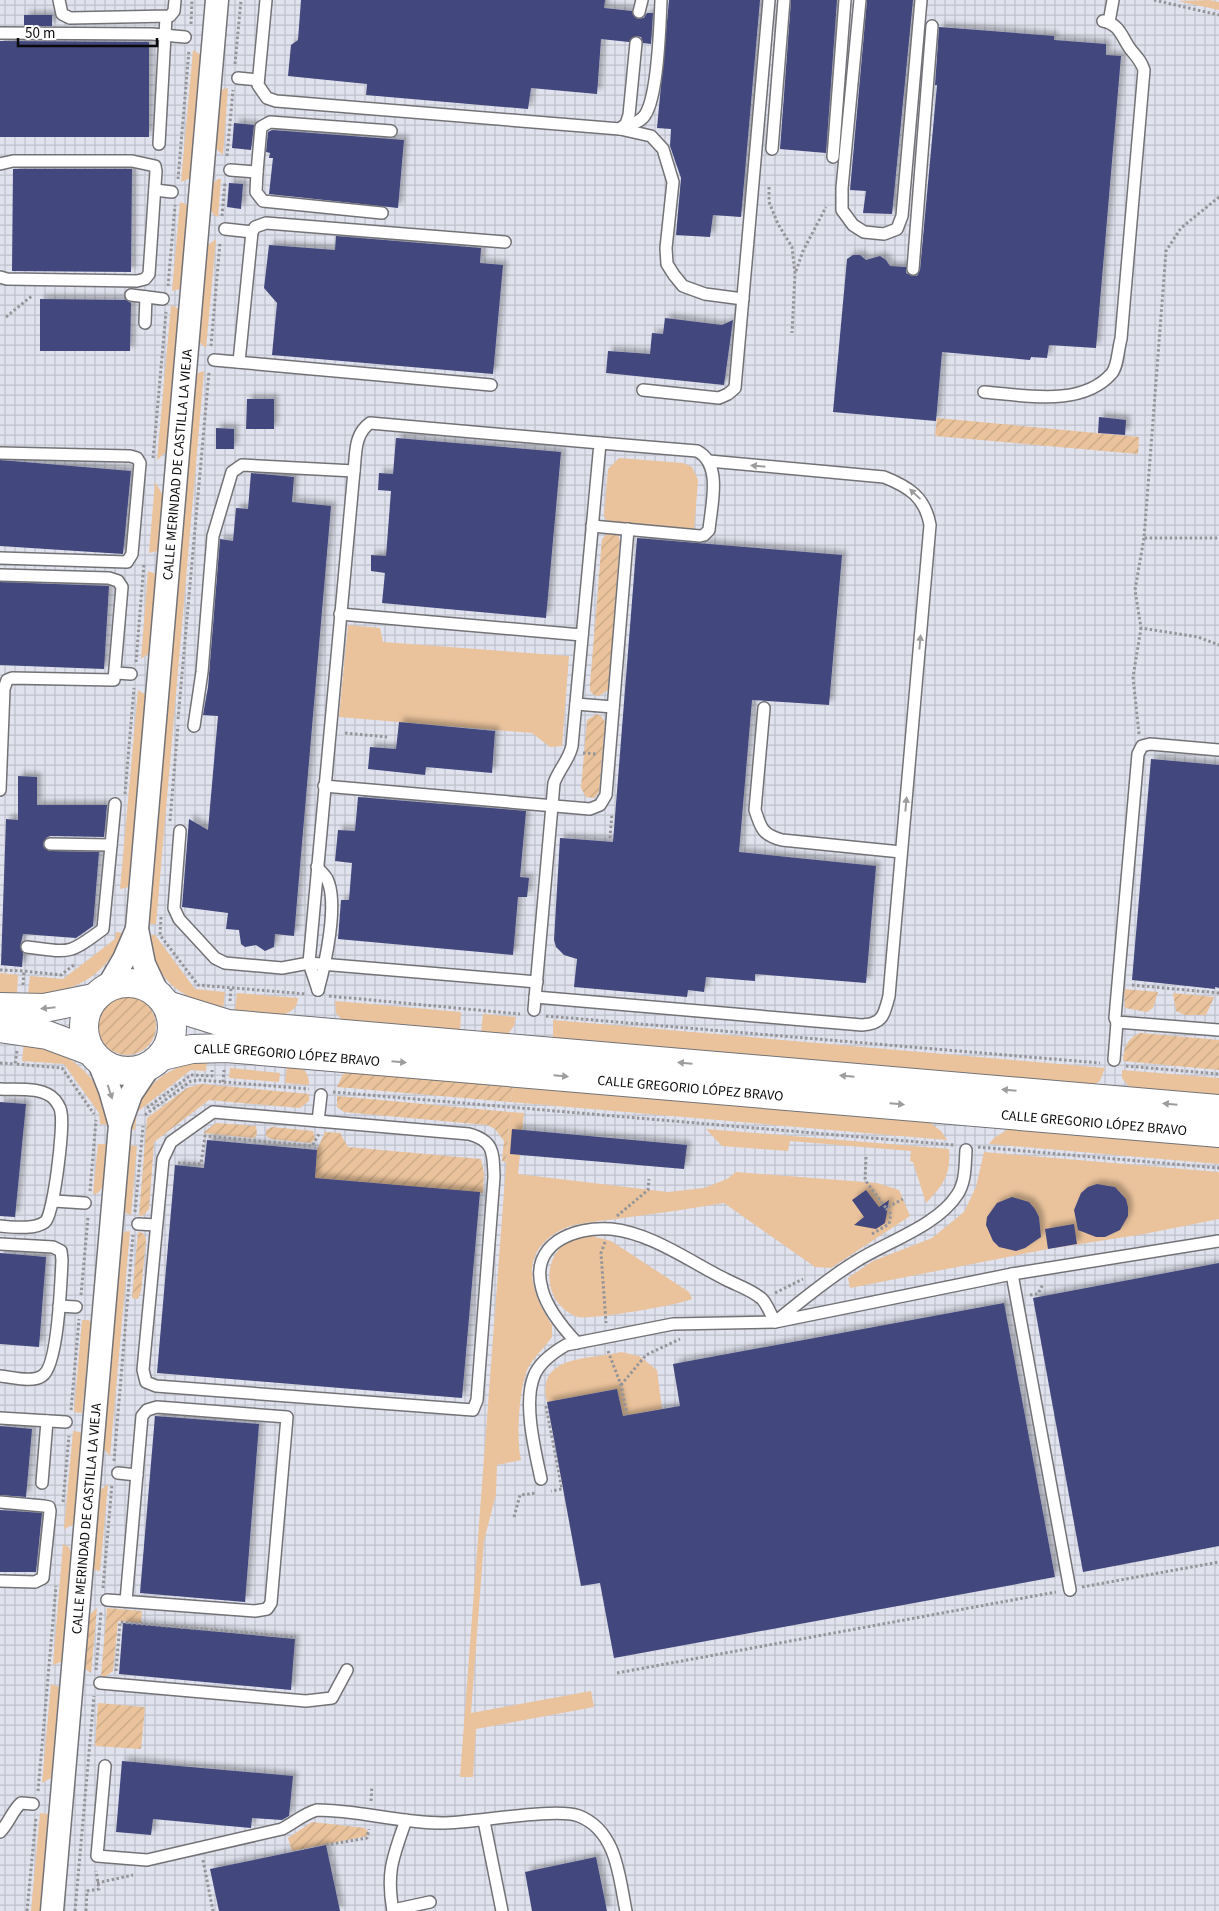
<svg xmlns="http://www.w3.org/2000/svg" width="1219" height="1911" font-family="'Source Sans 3',sans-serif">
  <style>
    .industrial { fill: url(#industrial-grid) }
    .grass { fill: #eac39c }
    .garden { fill: url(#garden-furrows) }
    .building { fill: #42477d; filter: url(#shadow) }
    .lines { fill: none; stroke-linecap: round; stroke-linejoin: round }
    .lane-casing { stroke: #737377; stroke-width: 14 }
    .street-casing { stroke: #737377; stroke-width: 25 }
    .secondary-casing { stroke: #737377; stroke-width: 30 }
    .path { stroke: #959599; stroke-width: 3; stroke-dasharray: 2.5 2.5; stroke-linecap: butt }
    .lane { stroke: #fff; stroke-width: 11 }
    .street { stroke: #fff; stroke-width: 22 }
    .secondary { stroke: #fff; stroke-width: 28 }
    .oneway { fill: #9d9d9e }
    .labels { text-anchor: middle; stroke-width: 5; stroke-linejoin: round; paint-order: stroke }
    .street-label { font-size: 14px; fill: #0b0b0d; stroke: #fff }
  </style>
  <defs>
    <pattern id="industrial-grid" width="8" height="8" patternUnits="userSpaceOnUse" patternTransform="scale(1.25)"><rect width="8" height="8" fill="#e0e2ee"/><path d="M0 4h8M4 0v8" fill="none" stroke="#bfc1cb"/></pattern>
    <pattern id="garden-furrows" width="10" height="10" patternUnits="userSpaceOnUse" patternTransform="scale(1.25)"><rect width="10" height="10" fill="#eac39c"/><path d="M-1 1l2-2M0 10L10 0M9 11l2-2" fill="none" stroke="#c7a685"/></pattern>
    <filter id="shadow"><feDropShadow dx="4.5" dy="-4.5" stdDeviation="2.5" flood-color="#0004"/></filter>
  </defs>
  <rect width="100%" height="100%" fill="#f2f2f7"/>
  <!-- industrial -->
  <rect class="industrial" x="0" y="0" width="1219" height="1911"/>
  <!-- grass -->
  <g class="grass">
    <path d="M1210,0L1219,2V10L1178,1Z"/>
    <path d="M193,50L201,55L191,178L181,182Z"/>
    <path d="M228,88L223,155L215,148L220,90Z"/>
    <path d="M218,179H221L218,217L214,215L210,209L212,184Z"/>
    <path d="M180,202L188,205L180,289L172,291Z"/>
    <path d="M216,239L206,348L199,342L208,245Z"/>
    <path d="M171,305L179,309L167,451L157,460Z"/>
    <path d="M204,371L156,924H148L195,380L198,373Z"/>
    <path d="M619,458L683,463L692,467L698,480L694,531L607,522L604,516L608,469Z"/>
    <path d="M155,482L163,495L158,551L149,553Z"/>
    <path d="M148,571L156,574L149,653L141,659Z"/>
    <path d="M348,625L380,628L383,642L569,656L562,746L550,747L532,733L339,717Z"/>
    <path d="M138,690L146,695L129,887L120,889Z"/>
    <path d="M116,932L124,933C106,976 75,994 28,994L30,976L63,979L115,939Z"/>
    <path d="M148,935H155L195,989L225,992L223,1009C179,996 156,983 148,935Z"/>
    <path d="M0,973L18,975L17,994L0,993Z"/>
    <path d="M237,993L298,998C296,1025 253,1013 235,1011Z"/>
    <path d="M335,1001L461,1012L460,1031L342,1020L336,1013Z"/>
    <path d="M483,1014L516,1017L514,1026L507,1035L481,1033Z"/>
    <path d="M553,1020L1105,1068L1100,1081L1091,1086L553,1039Z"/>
    <path d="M24,1042C68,1050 106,1077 108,1125L100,1124L99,1113L64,1064L22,1061Z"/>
    <path d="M207,1060L206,1071L191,1070L137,1112L135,1130L130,1129C140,1087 164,1066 207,1060Z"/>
    <path d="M287,1064C301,1066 309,1070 309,1085L285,1083Z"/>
    <path d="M230,1068L280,1073L279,1082L229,1078Z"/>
    <path d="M1122,1070L1219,1078V1097L1131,1089L1122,1078Z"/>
    <path d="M513,1083L929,1122L941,1131L947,1140L511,1102Z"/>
    <path d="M510,1112L524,1113L518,1174L668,1192L704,1188L727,1179L736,1172L877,1183L899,1190L910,1216L831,1268L815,1267L724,1203C693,1208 662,1213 630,1217C614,1220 576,1222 563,1229C518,1251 529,1291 552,1325V1337C544,1348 534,1357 528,1368C519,1386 516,1440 521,1460L497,1465L496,1494L484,1541L471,1713L591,1691L594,1707L476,1729L473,1777H460Z"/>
    <path d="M1010,1128L1219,1145V1164L989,1144L994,1138Z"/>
    <path d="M706,1129L949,1149C951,1175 943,1185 926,1203L913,1162L910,1161L911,1151L790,1141L788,1151L722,1146Z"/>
    <path d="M98,1144H107L102,1188L98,1193L93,1194Z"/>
    <path d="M129,1145L137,1146L131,1215L126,1213L123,1207Z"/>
    <path d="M984,1152L1219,1172V1219L1144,1234L1048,1249L850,1288L848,1278L873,1261L932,1238L964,1212L976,1187Z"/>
    <path d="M130,1231L110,1456L103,1448L121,1236L124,1232Z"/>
    <path d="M588,1235L611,1241L689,1292L692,1299C679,1305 590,1320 578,1317C548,1307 539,1267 563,1245C570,1239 579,1237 588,1235Z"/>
    <path d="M82,1320H89L91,1323L82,1413L74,1412Z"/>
    <path d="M621,1352L639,1356L657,1370L662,1409L623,1416L617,1389L547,1402C536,1354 589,1360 621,1352Z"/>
    <path d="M73,1431L80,1432L82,1435L74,1524L64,1529Z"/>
    <path d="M108,1484L100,1571L95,1570L92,1564L99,1491Z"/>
    <path d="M63,1544L69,1547L71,1553L61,1662L53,1665Z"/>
    <path d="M51,1684L59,1687L51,1778L42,1783Z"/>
    <path d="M40,1813L48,1814L40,1911H31Z"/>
  </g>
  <!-- garden -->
  <g class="garden">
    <path d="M937,418L1139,437L1138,454L935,436Z"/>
    <path d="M614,533L618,535L620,541L608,690L599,696L594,695L590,691V685L602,539L607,534Z"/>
    <path d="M597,714L601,716L605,722L599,792L594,798L586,797L581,788L587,720Z"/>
    <path d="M1124,989L1158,992L1153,1008L1147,1012L1125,1008Z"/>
    <path d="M1173,993L1214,997L1206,1015H1185L1176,1011Z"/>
    <circle cx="127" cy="1026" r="29"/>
    <path d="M1140,1033L1219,1040V1070L1123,1061C1124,1047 1127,1039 1140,1033Z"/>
    <path d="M347,1072L513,1083L511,1102L337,1087L343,1074Z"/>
    <path d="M201,1084L309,1094V1101L300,1108L209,1100L154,1142L149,1209L144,1215L139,1216L147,1118L187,1088Z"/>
    <path d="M337,1096L510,1112L506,1162L502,1161L504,1141L495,1129L487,1125L344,1112L337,1107Z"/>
    <path d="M216,1123L256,1126L257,1134L254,1138L203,1133Z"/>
    <path d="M272,1127L313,1131L315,1139L311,1143L271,1139L266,1136V1130Z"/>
    <path d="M325,1132L340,1133L348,1147L481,1159L484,1173L483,1193L315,1178L317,1150Z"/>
    <path d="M138,1232L143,1233L146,1239L141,1291L138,1299L132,1298Z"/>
    <path d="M97,1608L91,1673L84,1668L88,1616Z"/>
    <path d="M107,1608L142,1611L141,1623L118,1621L113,1671L106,1676H101Z"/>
    <path d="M98,1703L145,1707L141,1749L95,1746Z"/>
    <path d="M312,1822L365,1828L368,1832L367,1836L292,1851L288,1838Z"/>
  </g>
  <!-- building -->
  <g class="building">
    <path d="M301,0H605L604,8L632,11L637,19L644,18L647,13H653L651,44L643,43L641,37L636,36L629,42L601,39L597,94L531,88L528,109L366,95L367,84L288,76L291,45L298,40Z"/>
    <path d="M669,0H760L741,217L713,215L710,237L676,235L681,178L670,146L671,129L657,128Z"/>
    <path d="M791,0H837L826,153L780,149Z"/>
    <path d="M867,0H913L892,214L863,213L866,191L850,190Z"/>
    <rect x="24" y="15" width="28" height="11"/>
    <path d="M939,27L1054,36V40L1106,44V55L1121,56L1096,348L1049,345L1047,358L1031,357L1030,360L942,352L936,421L833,412L847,259L853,255H860L866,260L880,256L886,260L890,266L906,267V273L912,276H917L920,270L937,85H935Z"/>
    <path d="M0,41L149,42V137H0Z"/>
    <path d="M234,123L254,125L251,150L232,148Z"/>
    <path d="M272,130L404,140L398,208L269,194L273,158H269L270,153L266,152L268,132Z"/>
    <path d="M13,169H132L131,272L12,271Z"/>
    <path d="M229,183L243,184L241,209L227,207Z"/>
    <path d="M336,236L481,248L480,263L503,265L493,374L272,355L277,303L264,288L269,245L335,250Z"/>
    <path d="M40,299L126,300L131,303L130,351H40Z"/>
    <path d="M665,318L722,325L733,320L724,385L606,373L608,351L650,354L652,333L663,334Z"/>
    <path d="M247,399H274V429H246Z"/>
    <path d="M1099,417L1126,420L1125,435L1098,433Z"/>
    <path d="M216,428L234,429V449H216Z"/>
    <path d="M396,438L561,452L546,618L382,603L385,573L371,571V555L386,556L391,491L378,490L379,473L393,474Z"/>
    <path d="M0,460L131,471L123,554L0,546Z"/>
    <path d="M251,473L294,477L292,502L331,506L294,936L275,934L274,947L265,951L256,945L245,947L241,944L239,930L226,929L228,913L182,907L189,819L208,830L218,716L203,715L208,687L220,539L233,541L236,508L248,509Z"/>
    <path d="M637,538L842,555L829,705L752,700L739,852L876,866L866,983L755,974V981L706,977L704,992L688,990L687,997L574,987L577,959L564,955L556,947L554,940L560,838L613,842Z"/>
    <path d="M0,582L109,586L104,669L0,665Z"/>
    <path d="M399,722L495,731L492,773L426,767L425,775L368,769L370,747L396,749Z"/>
    <path d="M1151,759L1219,765V988L1215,987V989L1132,980Z"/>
    <path d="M18,776L37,777V805H107L104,837L50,836L46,838L43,843L44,848L49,851L99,852L93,926L76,938L23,934L20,947L23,953L22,967L1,965L6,819L18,820Z"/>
    <path d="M358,797L526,811L520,877L529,878L527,897H518L513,955L338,939L341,900H349L352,863L335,861L338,830L355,831Z"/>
    <path d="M0,1102L26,1104L15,1217L0,1216Z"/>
    <path d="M512,1129L687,1145L684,1169L510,1154Z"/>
    <path d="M207,1140L317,1150L315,1178L480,1192L462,1398L157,1373L175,1165L204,1168Z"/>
    <path d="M1097,1184L1115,1187L1126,1199L1128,1207V1216L1120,1230L1105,1237H1096L1078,1230L1074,1210L1081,1193L1088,1187Z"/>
    <path d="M866,1190L879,1207L889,1200L885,1223L876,1229L854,1225L864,1217L852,1200Z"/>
    <path d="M1012,1197L1029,1202L1035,1209L1039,1217L1041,1237L1025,1248L1016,1251L999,1247L993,1241L986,1225L987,1217L997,1203Z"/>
    <path d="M1074,1224L1077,1244L1048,1249L1045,1229Z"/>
    <path d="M0,1253L46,1257L39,1347L0,1344Z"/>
    <path d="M1219,1263V1546L1083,1572L1033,1298Z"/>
    <path d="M1004,1303L1055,1577L614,1658L600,1583L581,1586L547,1402L617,1389L623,1416L680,1406L673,1364Z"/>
    <path d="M155,1416L259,1424L245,1602L140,1593Z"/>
    <path d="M0,1426L32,1429L26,1497L0,1495Z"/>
    <path d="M0,1510L42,1513L36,1572H0Z"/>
    <path d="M123,1623L295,1639L291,1690L119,1674Z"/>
    <path d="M122,1761L293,1776L289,1816L282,1820L252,1818L251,1828L153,1819L151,1835L116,1832Z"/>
    <path d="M326,1845L340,1911H219L210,1869Z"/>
    <path d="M596,1857L607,1911H532L525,1872Z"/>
  </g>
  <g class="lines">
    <defs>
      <g id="lane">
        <path d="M59,0L62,14L70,18L170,16L174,11L175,0"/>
        <path d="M266,0L258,85L267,98L276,101L620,129L626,124L629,115L636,43"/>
        <path d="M860,0L842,188V210L853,225L864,232L884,234L897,229L902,216L921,0"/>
        <path d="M639,12L642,0"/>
        <path d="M1109,22L1113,0"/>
        <path d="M0,33L152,34L185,37"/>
        <path d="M238,78L258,80"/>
        <path d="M621,128C629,125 640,123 645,115C658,96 660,25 661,0"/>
        <path d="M620,129L651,136L663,149L673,182L666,248L667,264L674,275L683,286L705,294L743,299"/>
        <path d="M159,144L166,17"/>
        <path d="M772,149L784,0"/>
        <path d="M833,157L845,0"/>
        <path d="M0,164L13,161H132L155,166L156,171L149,274L145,279L137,281L7,279L0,277"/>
        <path d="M230,170L257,172L261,127L270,122L391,131"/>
        <path d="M257,172L256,192L263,201L382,213"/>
        <path d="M155,190L172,192"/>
        <path d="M225,229L252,232"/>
        <path d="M913,269L932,26"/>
        <path d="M131,295L163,299"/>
        <path d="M145,323L146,297"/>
        <path d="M214,360L491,385"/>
        <path d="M239,362L252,232L255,227L266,223L505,242"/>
        <path d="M643,390L719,398L728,394L735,388L769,0"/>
        <path d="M984,392C1023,395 1082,408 1112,373C1118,366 1118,348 1121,339L1144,70C1141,61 1137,57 1131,50C1122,38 1120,24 1103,21"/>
        <path d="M0,453L130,456L137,458L140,463L132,554L127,562L0,558"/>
        <path d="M592,526L700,536L704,535L709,530C711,506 723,464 697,451L600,443"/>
        <path d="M0,575L109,578L118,581L122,587L114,680L12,678L7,680L4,689L0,790"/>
        <path d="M340,614L582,635"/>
        <path d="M116,673L131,674"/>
        <path d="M576,704L613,707"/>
        <path d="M764,708L755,810C761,829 763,835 782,840L901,852"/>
        <path d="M194,726L202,672L213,536L232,472L242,465L354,471"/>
        <path d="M1219,750L1150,744L1142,746L1138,754L1115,1018L1117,1022L1219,1030"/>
        <path d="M324,786L590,809L600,805L606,795L628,529"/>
        <path d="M180,831L174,908L179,919L215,958L225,963L282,968L309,963L537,982"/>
        <path d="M50,844L111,845"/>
        <path d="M317,867C320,871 325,875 327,879C339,903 325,965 318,990"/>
        <path d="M27,947C70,952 67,956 103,929L115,804"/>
        <path d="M318,990L309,963L354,471C356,454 354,434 370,423L600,443L572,746C569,760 559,769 554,783L534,1010"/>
        <path d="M535,997L862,1025C883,1024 884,1015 889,996L930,525C925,497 909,487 884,477L709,461"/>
        <path d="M1114,1060L1117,1022"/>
        <path d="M0,1089C16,1090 43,1086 55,1100C58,1104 61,1109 61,1113C64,1126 54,1215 45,1222C34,1230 13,1227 0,1226"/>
        <path d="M213,1112L469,1134C495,1141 493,1154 494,1177L477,1400L473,1410L156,1386L146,1382L143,1370L163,1159L171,1142Z"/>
        <path d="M318,1121L321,1095"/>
        <path d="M54,1201L85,1203"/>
        <path d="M138,1224L156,1225"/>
        <path d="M0,1244L53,1247L61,1251L62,1260C61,1281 58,1367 42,1376C32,1383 12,1377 0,1376"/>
        <path d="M1012,1274L1070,1590"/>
        <path d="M59,1306L76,1307"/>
        <path d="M577,1343C563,1328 547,1309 542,1289C529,1244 574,1226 611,1229C651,1233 689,1261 725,1279C736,1285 752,1290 762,1299C767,1304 771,1315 775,1322C801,1301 827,1279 855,1262C886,1242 937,1226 957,1195C966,1182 965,1165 966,1150"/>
        <path d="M0,1418L66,1422"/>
        <path d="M118,1473L137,1475"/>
        <path d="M541,1479C535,1451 523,1403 534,1376C539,1363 554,1352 566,1345L673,1324L775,1322L1012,1274L1219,1241"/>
        <path d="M42,1483L47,1421"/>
        <path d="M0,1502L44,1506L49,1507L50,1511L43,1578L35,1582L0,1581"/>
        <path d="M107,1600L255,1611L267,1609L271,1603L287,1417L157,1407L147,1410L142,1416L126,1601"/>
        <path d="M100,1683L306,1701L332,1698L347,1670"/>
        <path d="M105,1766L97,1856L147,1860L282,1829C294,1823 303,1814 317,1810C359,1810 400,1823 442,1823C474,1823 555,1807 579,1816C617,1831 619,1877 626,1911"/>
        <path d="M484,1821L502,1911"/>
        <path d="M0,1832C9,1823 12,1811 21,1803L33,1804"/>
        <path d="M393,1910L430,1902"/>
        <path d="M393,1911C386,1872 393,1857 406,1820"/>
      </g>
      <g id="street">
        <path d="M107,988L124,959L137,929"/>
        <path id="s1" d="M158,994L144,964L137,929L217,0"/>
        <path d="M98,1060L110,1090L120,1125"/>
        <path id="s2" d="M52,1911L120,1125L131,1094L149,1067"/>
      </g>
      <g id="secondary">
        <circle cx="128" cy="1027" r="44"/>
        <path d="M167,1005L228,1024L1219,1109"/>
        <path d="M0,1007L44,1008L94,998"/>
        <path d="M0,1028L47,1035L90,1051"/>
        <path id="s3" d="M162,1056L192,1049L226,1048L1219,1133"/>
      </g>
    </defs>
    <!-- lane casing -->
    <use href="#lane" class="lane-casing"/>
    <!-- street casing -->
    <use href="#street" class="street-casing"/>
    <!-- secondary casing -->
    <use href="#secondary" class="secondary-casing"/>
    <!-- path -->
    <g class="path">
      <path d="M1154,0L1219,15"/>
      <path d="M191,24L192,0"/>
      <path d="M235,64L241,0"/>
      <path d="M227,156L233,90"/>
      <path d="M178,179L189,50"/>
      <path d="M769,187V202L778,224L792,247L795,274L792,333"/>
      <path d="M1219,197L1181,228L1166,251L1144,538H1219"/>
      <path d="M222,216L225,182"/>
      <path d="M796,271L803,251L826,207"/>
      <path d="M168,286L175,205"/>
      <path d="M6,317L33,295"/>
      <path d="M211,346L220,242"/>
      <path d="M153,458L166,312"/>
      <path d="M1144,538L1135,590L1141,628L1198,637L1219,645"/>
      <path d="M136,662L144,563"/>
      <path d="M178,719L209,372"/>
      <path d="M345,733L387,737"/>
      <path d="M1139,734L1133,677L1141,628"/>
      <path d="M583,753L597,754"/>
      <path d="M125,794L134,688"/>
      <path d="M170,821L178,725"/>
      <path d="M610,838L612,813"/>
      <path d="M161,917L160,935L198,985L306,994"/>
      <path d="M0,970L24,971"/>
      <path d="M23,985L24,971L61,975L75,964"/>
      <path d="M1132,985L1219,993"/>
      <path d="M329,996L520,1014"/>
      <path d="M230,1001L231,988"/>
      <path d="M546,1016L1100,1063"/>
      <path d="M17,1051L15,1064L62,1068L94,1114"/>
      <path d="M0,1063L15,1064"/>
      <path d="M1126,1066L1219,1074"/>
      <path d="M223,1082L224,1070"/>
      <path d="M333,1092L954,1145"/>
      <path d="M147,1108L191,1075L212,1076V1070"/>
      <path d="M145,1115L191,1081L200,1080L309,1089"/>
      <path d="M978,1147L1219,1168"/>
      <path d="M866,1157L865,1180L886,1208"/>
      <path d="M178,1163L201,1164L205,1136L312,1146L319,1134"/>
      <path d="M90,1191L96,1120"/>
      <path d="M135,1212L143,1126"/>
      <path d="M617,1216L648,1190L649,1179"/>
      <path d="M872,1234L889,1224L891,1214L886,1208L903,1199"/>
      <path d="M605,1242L601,1253L606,1323"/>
      <path d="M775,1293L803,1279"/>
      <path d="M81,1295L88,1217"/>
      <path d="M1030,1295L1038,1294L1043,1284"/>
      <path d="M608,1351L621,1385L627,1415"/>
      <path d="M621,1385L646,1355L680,1339"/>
      <path d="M546,1406L562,1489L551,1491"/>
      <path d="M71,1410L79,1319"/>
      <path d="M114,1461L133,1235"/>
      <path d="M63,1502L69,1436"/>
      <path d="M514,1517L520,1495L537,1493"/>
      <path d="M1082,1587L1219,1562"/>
      <path d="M103,1588L112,1484"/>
      <path d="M96,1670L101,1611"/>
      <path d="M116,1671L120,1622L296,1637"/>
      <path d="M617,1673L1056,1592"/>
      <path d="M38,1791L56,1586"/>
      <path d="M371,1801L372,1786"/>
      <path d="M326,1845L367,1838L369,1829"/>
      <path d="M203,1860L213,1911"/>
      <path d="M97,1883L133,1875"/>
      <path d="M27,1911L36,1817"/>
      <path d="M75,1911L94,1696"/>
      <path d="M86,1911L87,1891L99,1889L96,1871"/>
    </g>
    <!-- lane -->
    <use href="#lane" class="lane"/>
    <!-- street -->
    <use href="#street" class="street"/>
    <!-- secondary -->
    <use href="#secondary" class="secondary"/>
  </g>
  <!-- one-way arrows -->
  <defs><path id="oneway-solid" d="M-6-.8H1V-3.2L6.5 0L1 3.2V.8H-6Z" transform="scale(1.25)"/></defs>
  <g class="oneway">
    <use href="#oneway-solid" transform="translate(758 466) rotate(-175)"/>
    <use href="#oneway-solid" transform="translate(915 494) rotate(-137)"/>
    <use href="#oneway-solid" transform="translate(920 642) rotate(-85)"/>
    <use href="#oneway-solid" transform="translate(906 804) rotate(-85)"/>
    <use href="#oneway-solid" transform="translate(48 1008) rotate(174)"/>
    <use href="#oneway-solid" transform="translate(399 1062) rotate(5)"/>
    <use href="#oneway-solid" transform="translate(685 1063) rotate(-175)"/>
    <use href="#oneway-solid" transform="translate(561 1076) rotate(5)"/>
    <use href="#oneway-solid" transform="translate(847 1076) rotate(-175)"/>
    <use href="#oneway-solid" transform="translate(1009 1090) rotate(-175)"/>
    <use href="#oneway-solid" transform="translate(110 1092) rotate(72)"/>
    <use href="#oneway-solid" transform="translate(897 1104) rotate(5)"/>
    <use href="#oneway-solid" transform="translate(1170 1104) rotate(-175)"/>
  </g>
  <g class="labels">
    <!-- street labels -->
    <g class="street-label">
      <text dy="5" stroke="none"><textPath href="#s1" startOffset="535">CALLE MERINDAD DE CASTILLA LA VIEJA</textPath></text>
      <text dy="5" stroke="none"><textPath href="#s3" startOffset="126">CALLE GREGORIO LÓPEZ BRAVO</textPath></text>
      <text dy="5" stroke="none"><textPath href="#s3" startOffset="531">CALLE GREGORIO LÓPEZ BRAVO</textPath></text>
      <text dy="5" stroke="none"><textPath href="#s3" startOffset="936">CALLE GREGORIO LÓPEZ BRAVO</textPath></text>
      <text dy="5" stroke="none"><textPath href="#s2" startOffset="394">CALLE MERINDAD DE CASTILLA LA VIEJA</textPath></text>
    </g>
  </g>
  <!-- scale -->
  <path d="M18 38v8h139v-8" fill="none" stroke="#0b0b0d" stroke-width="2.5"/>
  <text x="25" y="38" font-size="15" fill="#0b0b0d" stroke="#ffffff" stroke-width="4" paint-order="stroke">50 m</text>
</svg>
